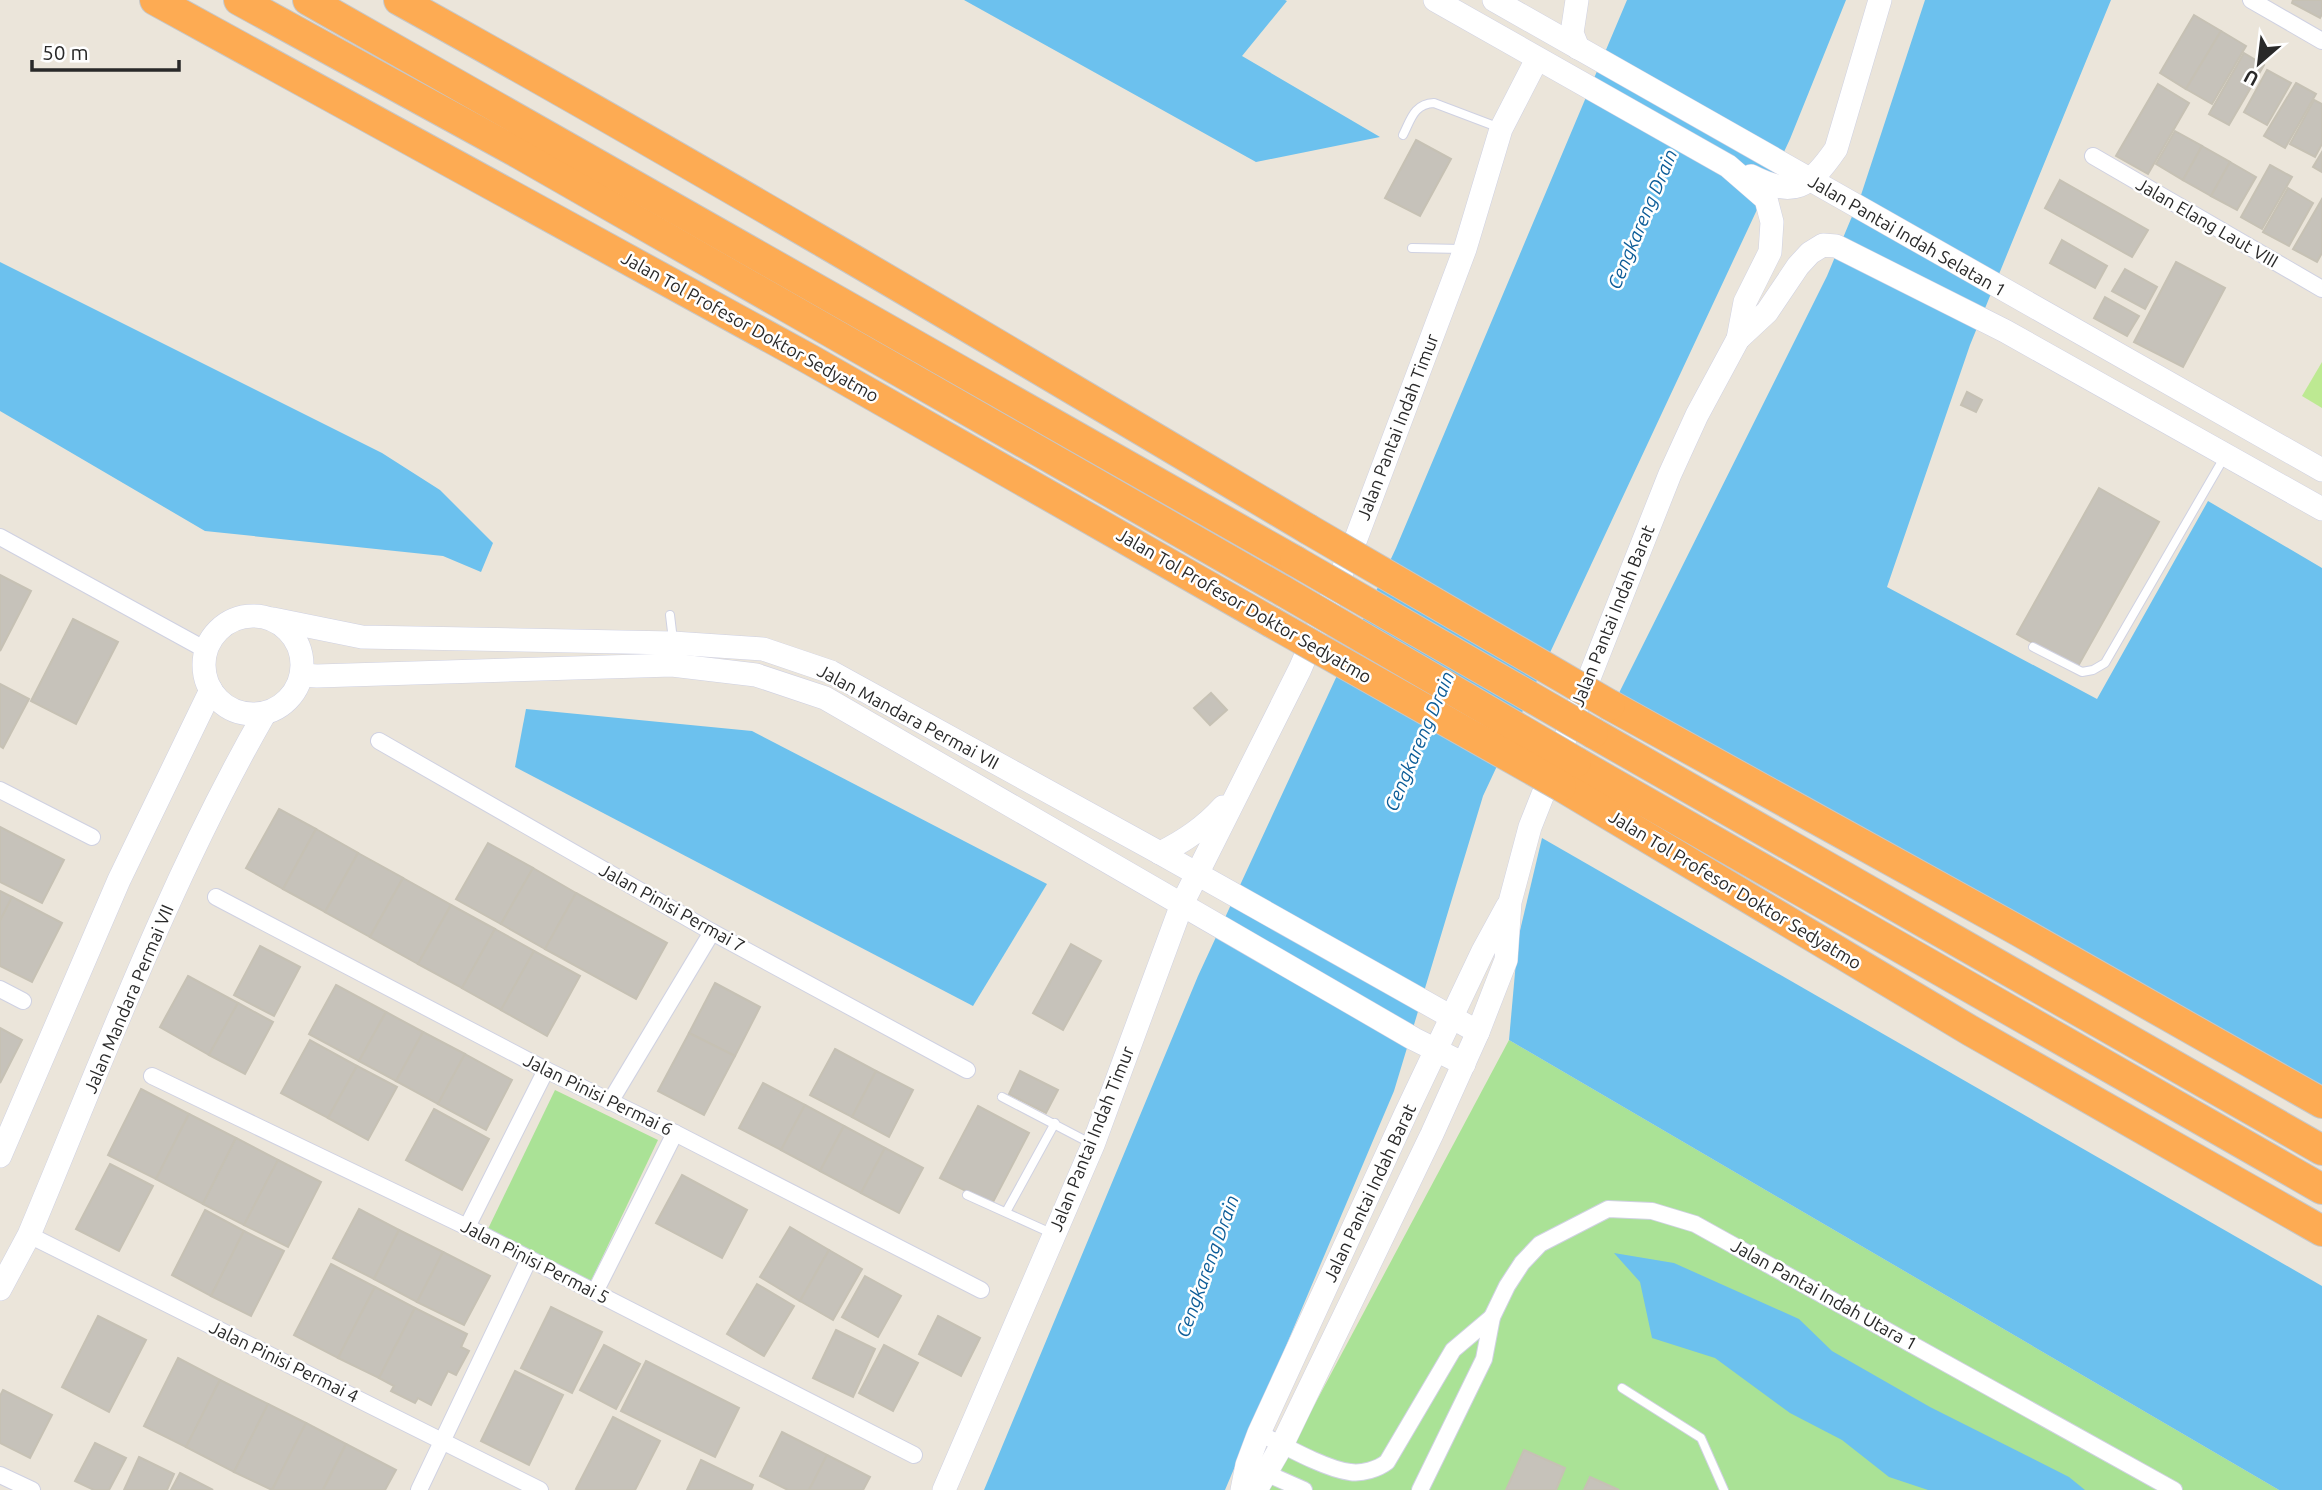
<svg xmlns="http://www.w3.org/2000/svg" width="2322" height="1490" font-family="Ubuntu,sans-serif">
  <style>
    .green { fill: #aae296 }
    .pitch { fill: #bde992 }
    .water { fill: #6cc1ee }
    .building { fill: #c6c2ba; stroke: #c6c1b4; stroke-width: 2 }
    .lines { fill: none; stroke-linecap: round; stroke-linejoin: round }
    .lane-casing { stroke: #cfd1e2; stroke-width: 10 }
    .street-casing { stroke: #cfd1e2; stroke-width: 18 }
    .secondary-casing { stroke: #cfd1e2; stroke-width: 24 }
    .highway-casing { stroke: #c7c7c7; stroke-width: 32 }
    .lane { stroke: #fff; stroke-width: 8 }
    .street { stroke: #fff; stroke-width: 16 }
    .secondary { stroke: #fff; stroke-width: 23 }
    .highway { stroke: #fdab53; stroke-width: 30 }
    .highway-bridge-casing { stroke: #c7c7c7; stroke-width: 32; stroke-linecap: butt }
    .highway-bridge { stroke: #fdab53; stroke-width: 30 }
    .labels { text-anchor: middle; stroke-width: 5; stroke-linejoin: round; paint-order: stroke }
    .street-label { font-size: 18px; fill: #292929; stroke: #fff }
    .water-label { font-size: 19px; font-style: italic; fill: #0d5d98; stroke: #fff }
  </style>
  <rect width="100%" height="100%" fill="#ebe5da"/>
  <!-- green -->
  <g class="green">
    <path d="M1509,1040L2279,1490H1269Z"/>
    <path d="M555,1090L658,1140L591,1281L487,1231Z"/>
  </g>
  <!-- pitch -->
  <path class="pitch" d="M2322,362V408L2302,396Z"/>
  <!-- water -->
  <g class="water">
    <path d="M964,0H1285L1287,1L1242,56L1380,137L1256,162Z"/>
    <path d="M1627,0H1846L1790,139L1483,796L1394,1091L1225,1490H984L1198,976L1396,548Z"/>
    <path d="M1925,0H2111L1970,345L1887,587L2097,699L2208,501L2322,568V1098L1617,697L1827,276L1861,195Z"/>
    <path d="M0,262L382,453L440,490L493,543L481,572L443,556L205,531L0,411Z"/>
    <path d="M526,709L752,731L1047,884L973,1006L515,767Z"/>
    <path d="M1542,838L2322,1286V1490H2279L1509,1040L1518,939Z"/>
    <path d="M1614,1253L1674,1263L1799,1319L1832,1351L1930,1407L2069,1477L2085,1490H1928L1889,1477L1842,1440L1790,1413L1715,1358L1652,1338L1640,1282Z"/>
  </g>
  <!-- building -->
  <g class="building">
    <path d="M2293,0H2322V14L2320,18L2292,3Z"/>
    <path d="M2194,15L2221,31L2186,89L2160,73Z"/>
    <path d="M2221,31L2246,46L2212,104L2186,89Z"/>
    <path d="M2244,53L2264,65L2229,125L2209,114Z"/>
    <path d="M2267,70L2291,83L2267,125L2244,112Z"/>
    <path d="M2296,83L2316,94L2285,148L2264,136Z"/>
    <path d="M2158,84L2189,103L2148,174L2116,156Z"/>
    <path d="M2314,100L2322,104V144L2315,157L2290,144Z"/>
    <path d="M2175,131L2202,146L2183,180L2156,164Z"/>
    <path d="M1416,140L1451,159L1420,216L1385,198Z"/>
    <path d="M2202,146L2230,162L2211,196L2183,180Z"/>
    <path d="M2322,152V172L2313,167Z"/>
    <path d="M2230,162L2256,177L2237,210L2211,196Z"/>
    <path d="M2270,165L2292,177L2262,229L2241,217Z"/>
    <path d="M2060,180L2148,230L2132,257L2045,208Z"/>
    <path d="M2288,188L2313,203L2289,246L2263,232Z"/>
    <path d="M2322,199V253L2317,262L2293,249Z"/>
    <path d="M2062,240L2107,266L2095,288L2050,263Z"/>
    <path d="M2176,262L2225,288L2183,367L2134,342Z"/>
    <path d="M2125,269L2157,287L2145,309L2112,291Z"/>
    <path d="M2105,297L2139,316L2127,336L2094,318Z"/>
    <path d="M1967,392L1982,400L1976,412L1961,405Z"/>
    <path d="M2099,488L2159,522L2077,668L2017,634Z"/>
    <path d="M0,575L31,591L0,651Z"/>
    <path d="M73,619L118,642L76,724L31,701Z"/>
    <path d="M0,684L29,699L3,748L0,746Z"/>
    <path d="M1211,693L1227,710L1210,725L1194,708Z"/>
    <path d="M279,809L316,829L283,889L246,868Z"/>
    <path d="M0,827L64,860L42,903L0,882Z"/>
    <path d="M316,829L358,853L325,912L283,889Z"/>
    <path d="M488,843L533,868L501,924L456,899Z"/>
    <path d="M358,853L403,878L370,937L325,912Z"/>
    <path d="M533,868L576,893L545,949L501,924Z"/>
    <path d="M403,878L451,905L418,964L370,937Z"/>
    <path d="M0,891L12,897L0,921Z"/>
    <path d="M576,893L667,943L636,999L545,949Z"/>
    <path d="M12,897L62,923L32,982L0,966V921Z"/>
    <path d="M451,905L495,929L462,988L418,964Z"/>
    <path d="M495,929L534,951L501,1010L462,988Z"/>
    <path d="M1071,944L1101,961L1063,1030L1033,1013Z"/>
    <path d="M260,946L300,967L274,1016L234,995Z"/>
    <path d="M534,951L580,976L547,1036L501,1010Z"/>
    <path d="M188,976L238,1003L209,1055L160,1027Z"/>
    <path d="M715,983L760,1007L735,1056L689,1033Z"/>
    <path d="M336,985L386,1012L359,1061L309,1034Z"/>
    <path d="M238,1003L273,1022L245,1074L209,1055Z"/>
    <path d="M386,1012L423,1032L396,1081L359,1061Z"/>
    <path d="M0,1028L22,1040L0,1083Z"/>
    <path d="M423,1032L465,1054L438,1104L396,1081Z"/>
    <path d="M689,1033L735,1056L704,1115L658,1091Z"/>
    <path d="M310,1040L357,1066L328,1118L281,1093Z"/>
    <path d="M835,1049L876,1071L852,1117L810,1095Z"/>
    <path d="M465,1054L512,1080L486,1130L438,1104Z"/>
    <path d="M357,1066L397,1087L368,1140L328,1118Z"/>
    <path d="M876,1071L913,1090L889,1137L852,1117Z"/>
    <path d="M1020,1071L1058,1090L1046,1113L1009,1094Z"/>
    <path d="M763,1083L805,1105L781,1150L739,1128Z"/>
    <path d="M141,1089L189,1114L156,1179L108,1155Z"/>
    <path d="M805,1105L844,1126L820,1171L781,1150Z"/>
    <path d="M978,1106L1029,1133L992,1204L940,1178Z"/>
    <path d="M434,1109L489,1139L462,1190L406,1160Z"/>
    <path d="M189,1114L236,1138L203,1204L156,1179Z"/>
    <path d="M844,1126L885,1148L861,1193L820,1171Z"/>
    <path d="M236,1138L278,1160L244,1225L203,1204Z"/>
    <path d="M885,1148L923,1168L899,1213L861,1193Z"/>
    <path d="M278,1160L321,1182L288,1247L244,1225Z"/>
    <path d="M110,1164L153,1186L119,1251L76,1229Z"/>
    <path d="M682,1175L747,1210L722,1258L656,1223Z"/>
    <path d="M359,1209L399,1230L374,1279L333,1258Z"/>
    <path d="M205,1210L244,1231L211,1296L172,1275Z"/>
    <path d="M790,1227L829,1250L800,1301L760,1277Z"/>
    <path d="M399,1230L443,1252L417,1302L374,1279Z"/>
    <path d="M244,1231L284,1251L251,1316L211,1296Z"/>
    <path d="M829,1250L862,1269L833,1320L800,1301Z"/>
    <path d="M443,1252L490,1276L464,1325L417,1302Z"/>
    <path d="M331,1264L375,1287L338,1358L294,1335Z"/>
    <path d="M865,1276L901,1296L878,1337L842,1317Z"/>
    <path d="M757,1284L794,1306L764,1356L727,1334Z"/>
    <path d="M375,1287L415,1308L379,1378L338,1358Z"/>
    <path d="M551,1307L602,1332L572,1393L521,1368Z"/>
    <path d="M415,1308L467,1334L461,1347L469,1351L456,1375L448,1371L431,1405L418,1398L415,1403L391,1391L394,1386L379,1378Z"/>
    <path d="M98,1316L146,1340L109,1412L62,1387Z"/>
    <path d="M938,1316L980,1338L961,1376L919,1354Z"/>
    <path d="M836,1330L875,1349L853,1397L813,1378Z"/>
    <path d="M604,1345L640,1364L616,1409L580,1390Z"/>
    <path d="M884,1345L918,1363L893,1411L859,1393Z"/>
    <path d="M178,1358L220,1380L186,1447L144,1426Z"/>
    <path d="M646,1361L739,1408L715,1457L621,1411Z"/>
    <path d="M515,1371L563,1395L529,1465L481,1441Z"/>
    <path d="M220,1380L268,1404L234,1472L186,1447Z"/>
    <path d="M3,1390L52,1415L30,1458L0,1443V1396Z"/>
    <path d="M268,1404L306,1423L272,1490L234,1472Z"/>
    <path d="M613,1417L660,1441L635,1490H579L576,1489Z"/>
    <path d="M306,1423L346,1444L323,1490H272Z"/>
    <path d="M782,1432L827,1455L809,1490H788L760,1476Z"/>
    <path d="M95,1443L126,1458L109,1490H94L75,1481Z"/>
    <path d="M346,1444L396,1470L385,1490H323Z"/>
    <path d="M1524,1450L1565,1468L1556,1490H1506Z"/>
    <path d="M827,1455L870,1477L863,1490H809Z"/>
    <path d="M139,1457L174,1474L167,1490H124Z"/>
    <path d="M701,1460L753,1485L751,1490H687Z"/>
    <path d="M180,1473L213,1490H171Z"/>
    <path d="M1590,1477L1619,1490H1584Z"/>
  </g>
  <g class="lines">
    <defs>
      <g id="lane">
        <path d="M1403,135C1411,119 1414,104 1434,103L1500,128"/>
        <path d="M1412,248L1462,249"/>
        <path d="M670,615L673,640"/>
        <path d="M2033,647L2082,672L2093,670L2105,663L2225,456"/>
        <path d="M1002,1097L1090,1143"/>
        <path d="M967,1195L1051,1233"/>
        <path d="M1006,1212L1055,1123"/>
        <path d="M1622,1388L1701,1438L1724,1490"/>
      </g>
      <g id="street">
        <path d="M2251,0L2322,41"/>
        <path d="M2093,156L2322,289"/>
        <path d="M0,537L206,650"/>
        <path d="M379,741L712,932L967,1070"/>
        <path d="M0,790L92,837"/>
        <path d="M216,897L546,1070L675,1133L981,1290"/>
        <path d="M0,989L23,1001"/>
        <path d="M152,1076L467,1227L914,1455"/>
        <path d="M610,1102L712,932"/>
        <path d="M467,1227L546,1070"/>
        <path d="M29,1235L540,1490"/>
        <path d="M595,1292L675,1133"/>
        <path d="M1259,1433C1283,1445 1325,1469 1350,1472C1362,1474 1378,1469 1387,1462L1453,1350L1492,1317"/>
        <path d="M1259,1470L1304,1490"/>
        <path d="M0,1475L32,1490"/>
        <path d="M419,1490L529,1259"/>
        <path d="M1420,1490L1484,1359L1492,1317L1507,1286L1522,1263L1540,1244L1608,1209L1652,1211L1695,1224L2174,1490"/>
      </g>
      <g id="secondary">
        <path d="M1435,0L1728,166L1766,199L1772,222L1770,252L1745,302L1738,339"/>
        <path d="M1494,0L2322,470"/>
        <path d="M1577,0L1572,33L1578,48"/>
        <path d="M1751,176C1794,198 1809,188 1836,149L1880,0"/>
        <circle cx="253" cy="665" r="49"/>
        <path d="M273,619L362,637L673,643L763,649L831,672L1160,853L1478,1032"/>
        <path d="M302,675L317,676L672,665L756,675L825,698L1414,1039L1464,1064"/>
        <path d="M1160,853C1185,841 1205,827 1223,807"/>
        <path d="M0,1156L119,880L211,690"/>
        <path d="M0,1289L29,1235C103,1059 170,878 265,713"/>
        <path d="M944,1490L1093,1145L1182,904L1300,669L1354,544L1465,249L1501,129L1537,59"/>
        <path d="M1242,1490L1247,1465L1259,1433L1406,1113L1483,951L1507,907"/>
        <path d="M1256,1490L1282,1445L1432,1134L1478,1032L1506,960L1510,902L1530,827L1670,474L1697,415L1738,339L1767,312L1798,266L1810,253L1823,245L1836,246L2005,331L2322,509"/>
      </g>
      <g id="highway">
        <path d="M155,0L811,360L1271,622"/>
        <path d="M239,0L520,154L1283,591"/>
        <path d="M308,0L1295,561"/>
        <path d="M399,0C706,170 1007,350 1308,529"/>
        <path d="M1610,705L2017,930L2322,1103"/>
        <path d="M1593,733L2322,1150"/>
        <path d="M1576,762L2322,1189"/>
        <path d="M1561,786L1971,1031L2322,1231"/>
      </g>
    </defs>
    <!-- lane casing -->
    <use href="#lane" class="lane-casing"/>
    <!-- street casing -->
    <use href="#street" class="street-casing"/>
    <!-- secondary casing -->
    <use href="#secondary" class="secondary-casing"/>
    <!-- highway casing -->
    <use href="#highway" class="highway-casing"/>
    <!-- lane -->
    <use href="#lane" class="lane"/>
    <!-- street -->
    <use href="#street" class="street"/>
    <!-- secondary -->
    <use href="#secondary" class="secondary"/>
    <!-- highway -->
    <use href="#highway" class="highway"/>
    <defs>
      <g id="highway-bridge">
        <path d="M1308,529L1610,705"/>
        <path d="M1295,561L1593,733"/>
        <path d="M1283,591L1576,762"/>
        <path d="M1271,622L1561,786"/>
      </g>
    </defs>
    <!-- highway-bridge casing -->
    <use href="#highway-bridge" class="highway-bridge-casing"/>
    <!-- highway-bridge -->
    <use href="#highway-bridge" class="highway-bridge"/>
  </g>
  <g class="labels">
    <!-- street labels -->
    <g class="street-label">
      <text transform="translate(2207 223) rotate(30)" y="6">Jalan Elang Laut VIII</text>
      <text transform="translate(1907 236) rotate(30)" y="6">Jalan Pantai Indah Selatan 1</text>
      <text transform="translate(750 327) rotate(29)" y="6">Jalan Tol Profesor Doktor Sedyatmo</text>
      <text transform="translate(1398 427) rotate(-69)" y="6">Jalan Pantai Indah Timur</text>
      <text transform="translate(1244 606) rotate(30)" y="6">Jalan Tol Profesor Doktor Sedyatmo</text>
      <text transform="translate(1613 616) rotate(-68)" y="6">Jalan Pantai Indah Barat</text>
      <text transform="translate(908 717) rotate(28)" y="6">Jalan Mandara Permai VII</text>
      <text transform="translate(1735 890) rotate(31)" y="6">Jalan Tol Profesor Doktor Sedyatmo</text>
      <text transform="translate(672 908) rotate(29)" y="6">Jalan Pinisi Permai 7</text>
      <text transform="translate(129 999) rotate(-67)" y="6">Jalan Mandara Permai VII</text>
      <text transform="translate(598 1095) rotate(26)" y="6">Jalan Pinisi Permai 6</text>
      <text transform="translate(1092 1139) rotate(-68)" y="6">Jalan Pantai Indah Timur</text>
      <text transform="translate(1370 1193) rotate(-65)" y="6">Jalan Pantai Indah Barat</text>
      <text transform="translate(535 1262) rotate(27)" y="6">Jalan Pinisi Permai 5</text>
      <text transform="translate(1824 1295) rotate(29)" y="6">Jalan Pantai Indah Utara 1</text>
      <text transform="translate(284 1362) rotate(26)" y="6">Jalan Pinisi Permai 4</text>
    </g>
    <!-- water labels -->
    <g class="water-label">
      <text transform="translate(1642 219) rotate(-67)" y="7">Cengkareng Drain</text>
      <text transform="translate(1419 741) rotate(-67)" y="7">Cengkareng Drain</text>
      <text transform="translate(1207 1266) rotate(-70)" y="7">Cengkareng Drain</text>
    </g>
  </g>
  <!-- north arrow -->
  <g transform="translate(2259 63) rotate(208)" stroke="#ffffff" stroke-width="5" paint-order="stroke">
  <path d="M0-5L12 26L0 18L-12 26Z" fill="#292929"/>
  <text y="-10" font-size="19" font-weight="bold" text-anchor="middle" fill="#292929">U</text>
  </g>
  <!-- scale -->
  <path d="M32 60v10h147v-10" fill="none" stroke="#292929" stroke-width="3.5"/>
  <text x="42" y="60" font-size="21" fill="#292929" stroke="#ffffff" stroke-width="5" paint-order="stroke">50 m</text>
</svg>
